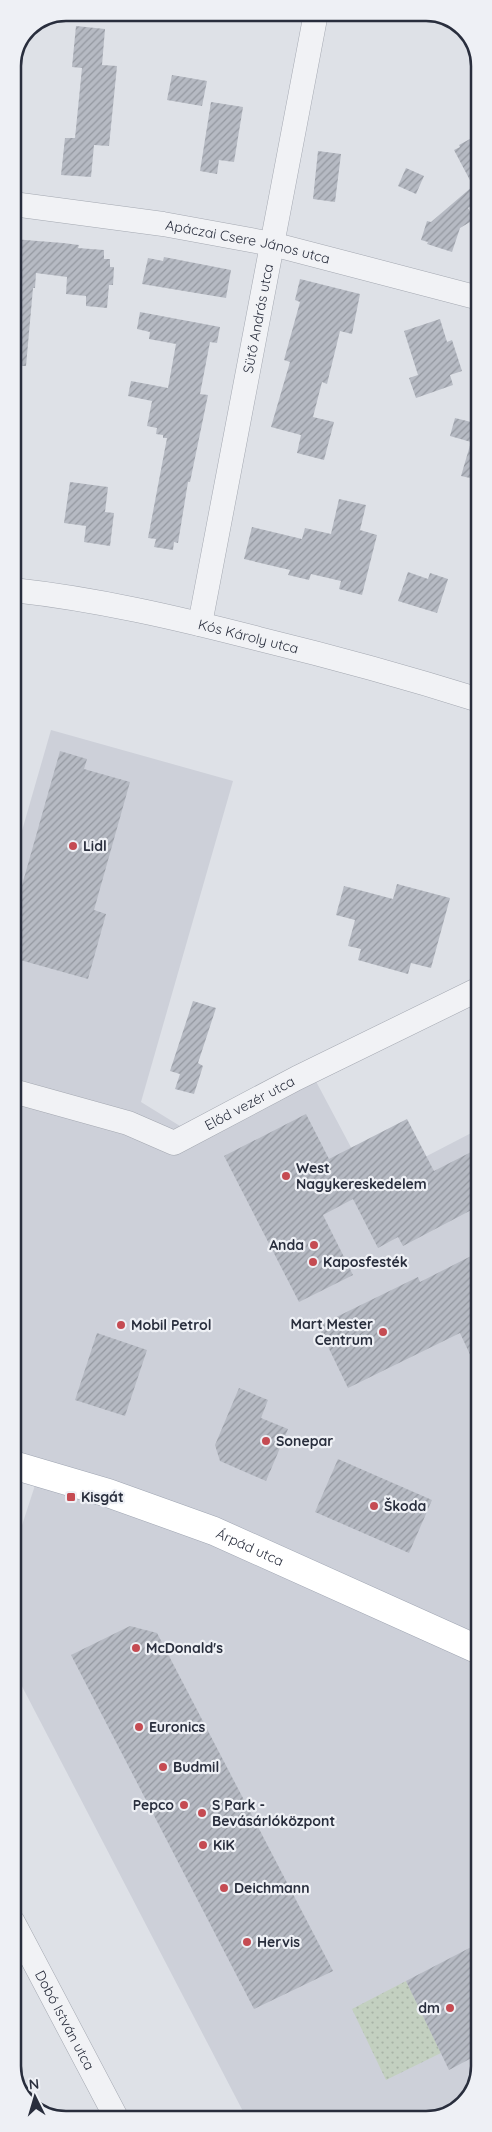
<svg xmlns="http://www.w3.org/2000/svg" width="492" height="2132" font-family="Quicksand,sans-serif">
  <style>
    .built { fill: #cdd0d9 }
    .park { fill: url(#park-dots) }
    .building { fill: url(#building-hatch) }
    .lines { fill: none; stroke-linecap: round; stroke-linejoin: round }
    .minor-casing { stroke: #a4a8b1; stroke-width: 25 }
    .major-casing { stroke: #9fa5b2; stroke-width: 29 }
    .minor { stroke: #f1f2f5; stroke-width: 24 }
    .major { stroke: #fff; stroke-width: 28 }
    .poi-dot { fill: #c54b52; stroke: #eef0f5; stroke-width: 2 }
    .labels { text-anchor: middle; stroke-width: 4.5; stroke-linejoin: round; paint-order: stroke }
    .street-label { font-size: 14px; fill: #292e3d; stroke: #eef0f5 }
    .poi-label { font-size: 14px; font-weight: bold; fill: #292e3d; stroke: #eef0f5; text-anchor: start }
    .rim { fill: none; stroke: #292e3d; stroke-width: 2.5 }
  </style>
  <defs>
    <pattern id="park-dots" width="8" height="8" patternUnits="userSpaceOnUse" patternTransform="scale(1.25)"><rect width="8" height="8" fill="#c3d0c0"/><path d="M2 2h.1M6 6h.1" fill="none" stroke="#a8b3a6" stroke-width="1.8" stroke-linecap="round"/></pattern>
    <pattern id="building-hatch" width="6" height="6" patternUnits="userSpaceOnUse" patternTransform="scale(1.25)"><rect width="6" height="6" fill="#b6bac3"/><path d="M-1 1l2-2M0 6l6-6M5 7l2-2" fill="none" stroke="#9498a0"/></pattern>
  </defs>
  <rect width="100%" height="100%" fill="#dee1e7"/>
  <!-- built -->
  <g class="built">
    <path d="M51,730L233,781L141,1102L193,1134L311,1072L371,1185L479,1129V1641L13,1461V862Z"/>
    <path d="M39,1473L479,1646V2066L466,2101L436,2119H247L13,1669V1553Z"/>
  </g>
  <!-- park -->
  <path class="park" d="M406,1981L441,2053L386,2080L352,2009Z"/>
  <!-- building -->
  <g class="building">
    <path d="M76,26L105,29L102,65L117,66L109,146L94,145L91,177L61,175L65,138H75L82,68L72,67Z"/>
    <path d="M172,75L207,81L202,106L167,100Z"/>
    <path d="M211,102L243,107L234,162L219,160L217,174L200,171Z"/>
    <path d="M479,134V202L468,208L475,219L460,228L452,252L427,244L428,242L421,240L427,221L431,222L473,186L454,150L460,147L459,145Z"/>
    <path d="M318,151L341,154L335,202L313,199Z"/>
    <path d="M406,168L424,176L416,194L398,186Z"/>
    <path d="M13,239L63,243L79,245L78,248L104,250V259H110V267H114L113,285H109L107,308L86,306V296L66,294L67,277L36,273L35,288H33L26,366H13Z"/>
    <path d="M164,257L231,270L226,298L142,284L148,258L163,261Z"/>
    <path d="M300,279L360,294L352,334L340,331L327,384L322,382L313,417L334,422L324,460L297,453L301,435L271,427L290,362L284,360L300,302L295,300Z"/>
    <path d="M140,312L220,327L217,343L210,342L200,394L208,395L190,482H188L178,543L174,542L173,550L154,547L156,539L148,538L167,438H163V435L156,434L157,428L147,426L152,401L128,396L131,381L168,388L176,344L149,339L150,332L137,329Z"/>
    <path d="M440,319L447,342L452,340L462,371L450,375L453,385L416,398L409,378L418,375L404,331Z"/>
    <path d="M455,418L479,424V480L461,476L471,442L450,436Z"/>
    <path d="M70,482L108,487L105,512L114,513L110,546L84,542L86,526L64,523Z"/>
    <path d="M339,499L366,505L360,530L377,535L362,595L339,589L341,581L311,574L309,580L288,575L290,570L244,559L252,527L302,539L305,528L331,534Z"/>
    <path d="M408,572L428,579L430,573L448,579L437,613L398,601Z"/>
    <path d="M60,751L87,759L84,769L130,782L94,910L106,914L88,979L13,958V917Z"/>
    <path d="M397,884L450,898L431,968L411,963L408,974L358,960L361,949L348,946L355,920L336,915L344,886L393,899Z"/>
    <path d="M193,1001L216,1008L198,1063L203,1066L194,1094L175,1089L180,1074L170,1071Z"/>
    <path d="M306,1114L329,1159L407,1119L434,1171L479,1148V1206L403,1246L398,1237L378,1248L353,1199L323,1215L353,1275L299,1302L224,1156Z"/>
    <path d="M479,1252V1374L460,1333L348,1388L318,1326L418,1277L420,1282Z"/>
    <path d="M97,1333L147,1350L125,1416L75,1400Z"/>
    <path d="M239,1388L268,1400L261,1418L288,1429L266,1481L220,1461L215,1445Z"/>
    <path d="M338,1459L432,1500L409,1553L315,1512Z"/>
    <path d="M130,1626L157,1633L333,1971L254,2009L71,1655Z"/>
    <path d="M479,1943V2054L449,2070L406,1981Z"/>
  </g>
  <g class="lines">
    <defs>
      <g id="minor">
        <path id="s1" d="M13,204L163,224L272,244L479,298"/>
        <path id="s2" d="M13,590C96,599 178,618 259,639C333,657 406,677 479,700"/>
        <path id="s3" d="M200,624L316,13"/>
        <path id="s4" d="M13,1091L128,1123L174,1143L297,1078L479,989"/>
        <path id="s5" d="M13,1922L117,2119"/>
      </g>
      <g id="major">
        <path id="s6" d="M13,1465L108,1493L214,1531L479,1650"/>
      </g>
    </defs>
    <!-- minor casing -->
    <use href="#minor" class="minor-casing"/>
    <!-- major casing -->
    <use href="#major" class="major-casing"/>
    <!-- minor -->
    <use href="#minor" class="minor"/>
    <!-- major -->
    <use href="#major" class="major"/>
  </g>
  <!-- markers -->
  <g class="poi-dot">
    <circle cx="73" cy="846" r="5"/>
    <circle cx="286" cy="1176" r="5"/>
    <circle cx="314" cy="1245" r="5"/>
    <circle cx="313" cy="1262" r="5"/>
    <circle cx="121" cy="1325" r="5"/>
    <circle cx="383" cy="1332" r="5"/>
    <circle cx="266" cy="1441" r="5"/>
    <rect x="66" y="1492" width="10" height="10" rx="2.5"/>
    <circle cx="374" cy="1506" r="5"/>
    <circle cx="136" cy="1648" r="5"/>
    <circle cx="139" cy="1727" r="5"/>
    <circle cx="163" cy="1767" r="5"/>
    <circle cx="184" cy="1805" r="5"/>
    <circle cx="202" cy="1813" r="5"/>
    <circle cx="203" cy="1845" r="5"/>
    <circle cx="224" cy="1888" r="5"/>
    <circle cx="247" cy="1942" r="5"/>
    <circle cx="450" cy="2008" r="5"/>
  </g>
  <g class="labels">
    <!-- street labels -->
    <g class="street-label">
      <text dy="5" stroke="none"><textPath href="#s1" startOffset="238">Apáczai Csere János utca</textPath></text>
      <text dy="5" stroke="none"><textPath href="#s3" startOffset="311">Sütő András utca</textPath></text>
      <text dy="5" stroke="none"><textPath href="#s2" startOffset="240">Kós Károly utca</textPath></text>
      <text dy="5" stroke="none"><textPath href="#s4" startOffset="255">Előd vezér utca</textPath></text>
      <text dy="5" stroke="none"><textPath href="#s6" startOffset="251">Árpád utca</textPath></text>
      <text dy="5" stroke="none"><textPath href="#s5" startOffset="111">Dobó István utca</textPath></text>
    </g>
    <!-- poi labels -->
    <g class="poi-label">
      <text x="83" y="851">Lidl</text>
      <text x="296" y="1173">West<tspan x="296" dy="16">Nagykereskedelem</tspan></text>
      <text x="304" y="1250" text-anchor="end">Anda</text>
      <text x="323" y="1267">Kaposfesték</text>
      <text x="373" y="1329" text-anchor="end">Mart Mester<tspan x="373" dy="16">Centrum</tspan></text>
      <text x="131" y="1330">Mobil Petrol</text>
      <text x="276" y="1446">Sonepar</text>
      <text x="81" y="1502">Kisgát</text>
      <text x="384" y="1511">Škoda</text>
      <text x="146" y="1653">McDonald's</text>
      <text x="149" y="1732">Euronics</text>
      <text x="173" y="1772">Budmil</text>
      <text x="174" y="1810" text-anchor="end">Pepco</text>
      <text x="212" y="1810">S Park -<tspan x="212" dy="16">Bevásárlóközpont</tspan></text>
      <text x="213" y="1850">KiK</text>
      <text x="234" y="1893">Deichmann</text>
      <text x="257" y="1947">Hervis</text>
      <text x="440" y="2013" text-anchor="end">dm</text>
    </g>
  </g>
  <!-- crop -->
  <path d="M0 0H492V2132H0ZM66 21H426A45 45 0 0 1 471 66V2066A45 45 0 0 1 426 2111H66A45 45 0 0 1 21 2066V66A45 45 0 0 1 66 21Z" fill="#eef0f5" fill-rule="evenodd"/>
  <path class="rim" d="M66 21H426A45 45 0 0 1 471 66V2066A45 45 0 0 1 426 2111H66A45 45 0 0 1 21 2066V66A45 45 0 0 1 66 21Z"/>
  <!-- north arrow -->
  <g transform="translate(35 2097) rotate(355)" stroke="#eef0f5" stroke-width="4" paint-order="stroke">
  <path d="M0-4L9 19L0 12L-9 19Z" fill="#292e3d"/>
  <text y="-8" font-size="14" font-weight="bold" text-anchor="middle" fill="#292e3d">N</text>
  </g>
</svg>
